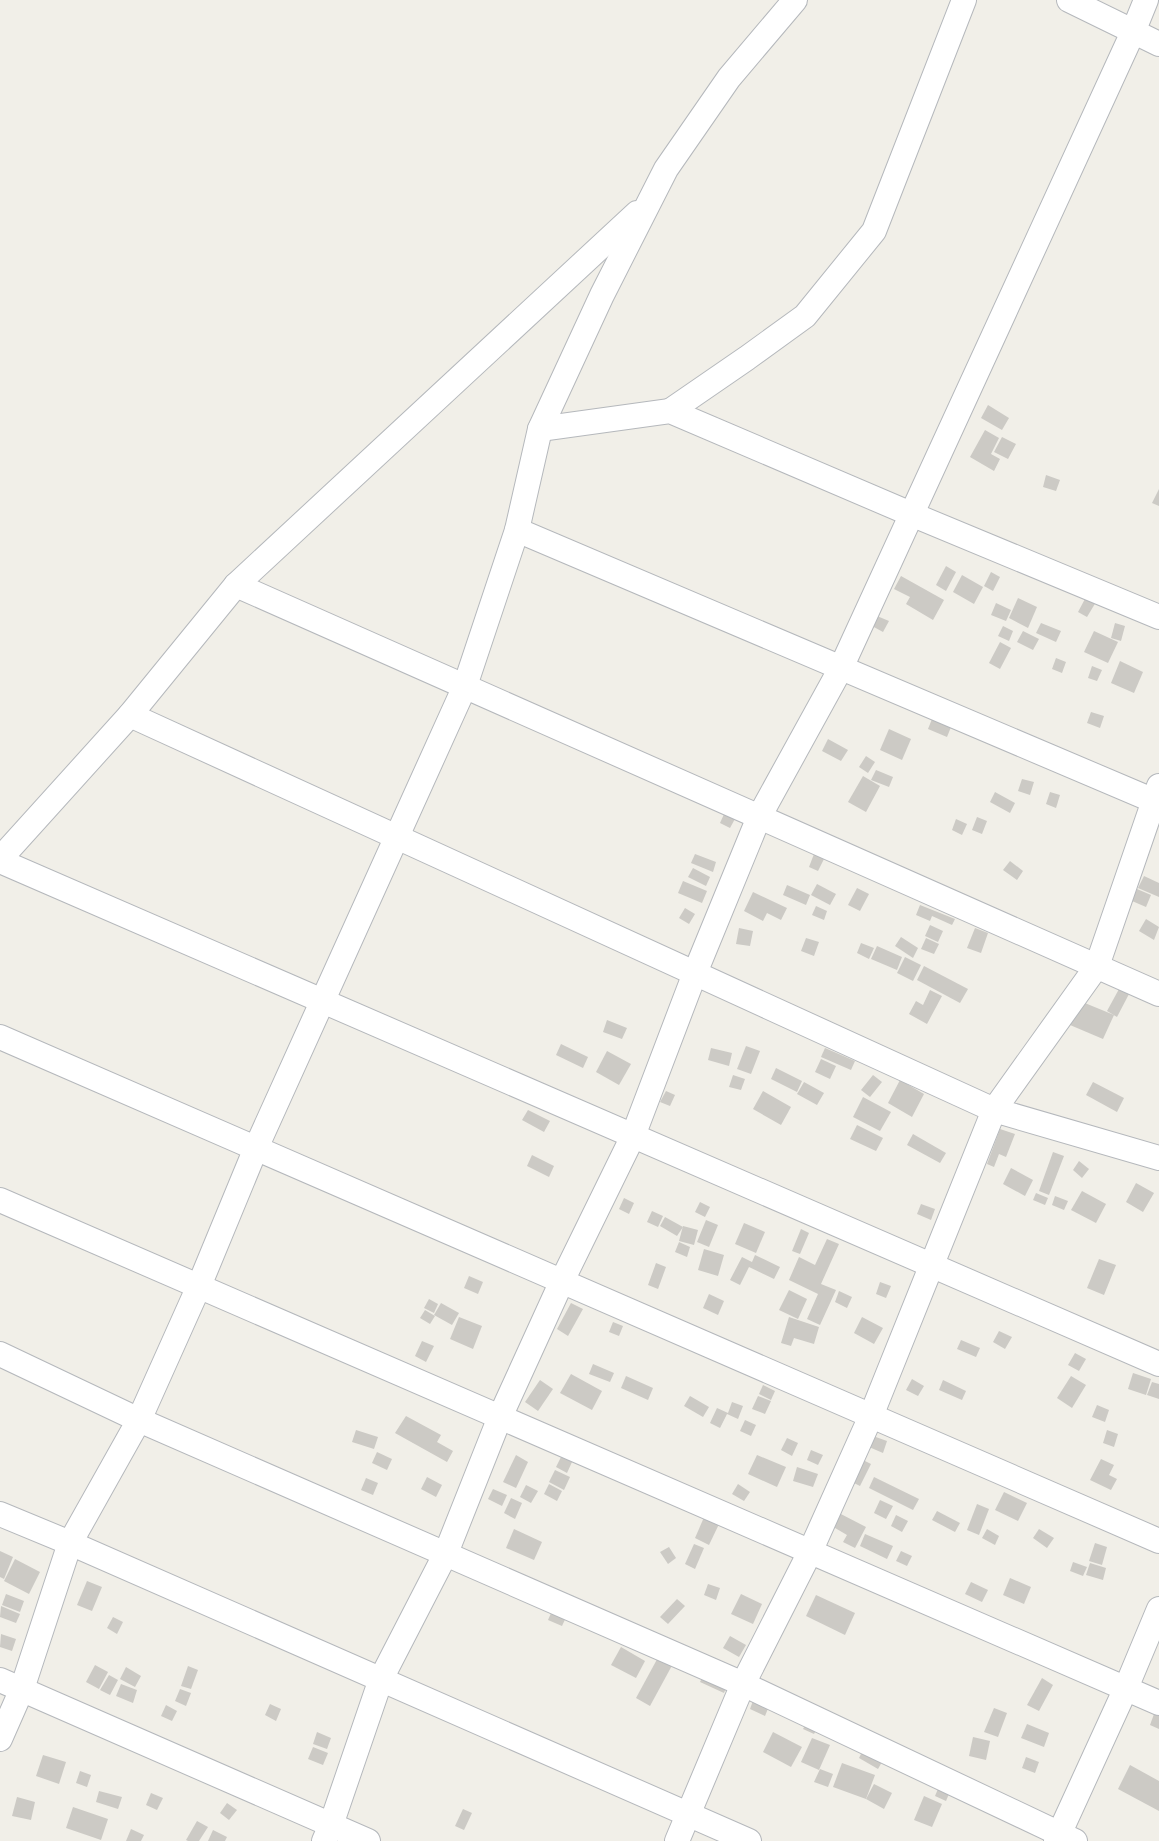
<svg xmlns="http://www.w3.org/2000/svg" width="1159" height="1841" font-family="'PT Sans Narrow',sans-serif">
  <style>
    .building { fill: #cccac5 }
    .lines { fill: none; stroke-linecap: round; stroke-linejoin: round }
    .minor-casing { stroke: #b5b8bc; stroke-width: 26 }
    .minor { stroke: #fff; stroke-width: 24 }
  </style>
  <rect width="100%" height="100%" fill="#f1efe8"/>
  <!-- building -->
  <g class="building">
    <path d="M988,405L1009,418L1002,430L981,418Z"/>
    <path d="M985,430L999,438L991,454L1000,459L994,471L970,457Z"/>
    <path d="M1002,437L1016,444L1008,459L994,452Z"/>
    <path d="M1046,475L1060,480L1056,491L1043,487Z"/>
    <path d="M1159,489V506L1152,503Z"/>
    <path d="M946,566L956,572L946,591L936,585Z"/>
    <path d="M991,572L1000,577L993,591L984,586Z"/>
    <path d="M962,575L983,587L974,604L953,592Z"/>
    <path d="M901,576L944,600L933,620L906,604L910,597L894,589Z"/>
    <path d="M1086,597L1096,602L1087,617L1078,612Z"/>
    <path d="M1018,598L1037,607L1028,628L1009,618Z"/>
    <path d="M996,603L1011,610L1006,621L991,615Z"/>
    <path d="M877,616L889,621L883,632L872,626Z"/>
    <path d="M1041,623L1061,631L1056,642L1036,633Z"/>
    <path d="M1115,623L1125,626L1121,641L1111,638Z"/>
    <path d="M1003,626L1013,631L1009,641L998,636Z"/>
    <path d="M1023,631L1039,639L1033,650L1017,642Z"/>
    <path d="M1094,631L1118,642L1108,663L1084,652Z"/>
    <path d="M1000,642L1011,648L1000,669L989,663Z"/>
    <path d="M1056,658L1066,662L1062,673L1052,669Z"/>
    <path d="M1120,661L1143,672L1134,693L1111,683Z"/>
    <path d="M1092,666L1102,670L1097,681L1088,678Z"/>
    <path d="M1091,712L1104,716L1100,728L1087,723Z"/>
    <path d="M932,719L951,727L947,737L928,729Z"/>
    <path d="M889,729L911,739L902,760L880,750Z"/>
    <path d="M828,739L848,750L841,761L822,751Z"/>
    <path d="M866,756L875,762L868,773L859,767Z"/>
    <path d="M876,770L893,777L889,787L871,780Z"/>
    <path d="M863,776L880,786L866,812L848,802Z"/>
    <path d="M1022,779L1034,782L1030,795L1018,791Z"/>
    <path d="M995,792L1015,803L1010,813L990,802Z"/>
    <path d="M1050,792L1060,795L1056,808L1046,804Z"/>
    <path d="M725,812L736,817L730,828L720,823Z"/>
    <path d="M977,817L987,821L982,834L972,830Z"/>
    <path d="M956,819L967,824L962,835L952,830Z"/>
    <path d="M695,854L716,862L713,872L691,863Z"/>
    <path d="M814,854L824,859L818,871L809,867Z"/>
    <path d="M1010,861L1023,871L1017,880L1003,870Z"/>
    <path d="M693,868L710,877L706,886L688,877Z"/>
    <path d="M1144,876L1159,883V897L1138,888Z"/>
    <path d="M683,881L707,891L702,903L678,893Z"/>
    <path d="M817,884L836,894L830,905L811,895Z"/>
    <path d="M787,885L810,895L806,905L783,895Z"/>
    <path d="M857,888L869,894L860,911L848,905Z"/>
    <path d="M1137,889L1151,895L1146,907L1132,901Z"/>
    <path d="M753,892L787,908L781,920L767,913L763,921L744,911Z"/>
    <path d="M920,905L955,919L952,925L932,916L930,921L916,915Z"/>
    <path d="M816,906L827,911L824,920L812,915Z"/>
    <path d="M685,908L695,914L689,924L679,918Z"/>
    <path d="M1146,919L1159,927L1154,940L1139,931Z"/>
    <path d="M930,925L943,931L938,942L925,936Z"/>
    <path d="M739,928L753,931L750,946L736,944Z"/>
    <path d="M975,928L988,933L981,953L967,948Z"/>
    <path d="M901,937L918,948L913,958L895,946Z"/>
    <path d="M806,938L819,942L814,956L801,951Z"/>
    <path d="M926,938L939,944L934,954L921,949Z"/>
    <path d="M861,943L874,948L869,959L857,953Z"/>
    <path d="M877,946L902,957L897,970L871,959Z"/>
    <path d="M905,957L921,965L913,981L897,973Z"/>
    <path d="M924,966L968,989L960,1003L917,980Z"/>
    <path d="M1119,989L1129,994L1117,1017L1107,1011Z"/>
    <path d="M930,990L942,996L927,1024L909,1014L916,1001L923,1005Z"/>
    <path d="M1080,1001L1114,1015L1103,1039L1070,1025Z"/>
    <path d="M607,1020L627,1028L622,1039L603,1032Z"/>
    <path d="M561,1044L588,1057L583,1068L556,1055Z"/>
    <path d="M746,1046L760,1051L751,1074L737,1069Z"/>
    <path d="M711,1048L732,1053L729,1066L708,1060Z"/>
    <path d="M825,1048L855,1061L851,1070L821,1057Z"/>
    <path d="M607,1051L631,1064L619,1085L596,1072Z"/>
    <path d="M821,1059L836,1066L830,1079L815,1072Z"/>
    <path d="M776,1068L802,1081L797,1092L771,1079Z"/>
    <path d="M733,1075L745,1079L741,1090L729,1087Z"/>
    <path d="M873,1075L882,1082L870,1097L861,1090Z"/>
    <path d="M900,1080L924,1094L912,1117L888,1103Z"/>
    <path d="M804,1082L824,1093L817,1105L797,1094Z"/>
    <path d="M1093,1082L1124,1098L1117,1112L1086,1095Z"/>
    <path d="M666,1091L675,1095L670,1106L660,1102Z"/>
    <path d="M763,1091L791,1107L781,1125L753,1109Z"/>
    <path d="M863,1097L891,1112L880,1131L853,1117Z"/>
    <path d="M528,1110L550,1121L544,1132L522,1120Z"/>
    <path d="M857,1125L883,1138L876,1151L850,1139Z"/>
    <path d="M1000,1129L1015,1134L1006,1157L999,1154L994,1167L987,1164Z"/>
    <path d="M913,1134L946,1153L940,1163L907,1145Z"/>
    <path d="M1053,1152L1064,1156L1049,1195L1039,1191Z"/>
    <path d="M532,1155L554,1166L549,1177L527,1166Z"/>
    <path d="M1079,1161L1089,1169L1082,1178L1073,1170Z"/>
    <path d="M1011,1168L1033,1180L1025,1196L1003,1184Z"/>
    <path d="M1136,1183L1154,1193L1143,1212L1126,1202Z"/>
    <path d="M1082,1191L1106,1204L1096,1223L1071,1210Z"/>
    <path d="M1036,1193L1048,1198L1045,1205L1033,1200Z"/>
    <path d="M1055,1196L1068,1201L1064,1210L1052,1205Z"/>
    <path d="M624,1198L634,1203L629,1214L619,1209Z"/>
    <path d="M700,1202L710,1207L705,1217L695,1212Z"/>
    <path d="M921,1204L935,1209L931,1220L917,1214Z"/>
    <path d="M652,1211L663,1216L658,1227L647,1222Z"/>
    <path d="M665,1217L683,1227L677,1236L660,1226Z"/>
    <path d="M706,1220L718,1225L709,1247L697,1242Z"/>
    <path d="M744,1223L765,1232L756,1253L735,1244Z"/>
    <path d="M683,1226L698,1230L694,1245L679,1241Z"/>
    <path d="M801,1229L809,1233L800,1254L792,1251Z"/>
    <path d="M827,1239L839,1244L821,1284L836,1290L820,1325L807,1319L818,1294L789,1280L799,1257L815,1265Z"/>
    <path d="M679,1242L690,1247L687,1257L675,1252Z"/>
    <path d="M704,1249L724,1255L718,1276L698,1270Z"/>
    <path d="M755,1255L780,1267L774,1279L749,1267L740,1285L730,1280L742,1257L752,1262Z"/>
    <path d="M1099,1259L1116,1265L1104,1295L1087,1288Z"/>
    <path d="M656,1263L666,1267L658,1289L648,1285Z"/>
    <path d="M469,1276L483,1282L478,1294L464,1288Z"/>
    <path d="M880,1282L891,1286L886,1298L876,1294Z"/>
    <path d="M789,1290L807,1299L798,1319L779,1310Z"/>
    <path d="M839,1291L852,1297L847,1308L835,1302Z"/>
    <path d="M709,1294L724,1301L718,1315L703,1308Z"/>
    <path d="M429,1299L438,1304L434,1313L424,1308Z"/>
    <path d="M441,1303L459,1313L452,1325L434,1315Z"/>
    <path d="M571,1303L583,1309L568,1336L557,1329Z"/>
    <path d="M425,1310L435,1316L430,1324L420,1318Z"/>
    <path d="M459,1317L482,1326L473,1349L450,1339Z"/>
    <path d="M789,1317L819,1327L814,1344L794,1338L791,1346L781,1343Z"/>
    <path d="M862,1317L883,1328L874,1344L854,1333Z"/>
    <path d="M613,1322L623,1326L619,1336L609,1332Z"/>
    <path d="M999,1331L1012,1337L1005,1349L993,1342Z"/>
    <path d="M961,1340L980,1348L976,1357L957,1349Z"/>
    <path d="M422,1341L434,1346L426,1362L415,1356Z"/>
    <path d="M1075,1353L1086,1359L1079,1371L1068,1365Z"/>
    <path d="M593,1364L614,1373L610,1382L589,1374Z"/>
    <path d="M1133,1373L1151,1379L1146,1395L1128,1389Z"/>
    <path d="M571,1374L602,1391L592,1410L560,1393Z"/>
    <path d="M626,1376L653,1388L648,1400L621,1388Z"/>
    <path d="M1071,1376L1086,1385L1072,1408L1057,1398Z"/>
    <path d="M912,1379L924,1386L918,1396L906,1390Z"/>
    <path d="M540,1380L553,1389L538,1411L525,1402Z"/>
    <path d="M943,1380L966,1391L962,1400L939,1390Z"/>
    <path d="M1152,1382L1159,1384V1399L1147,1395Z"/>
    <path d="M763,1385L775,1391L771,1400L759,1394Z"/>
    <path d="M690,1396L709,1407L703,1417L684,1406Z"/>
    <path d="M758,1396L771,1401L765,1414L752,1409Z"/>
    <path d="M732,1402L743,1406L738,1419L727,1414L720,1428L710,1423L717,1408L728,1413Z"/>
    <path d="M1097,1405L1109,1410L1105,1422L1092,1417Z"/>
    <path d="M406,1416L441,1435L437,1442L453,1451L447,1462L395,1433Z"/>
    <path d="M745,1420L756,1425L751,1436L740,1431Z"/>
    <path d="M356,1430L378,1437L374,1449L352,1442Z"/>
    <path d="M1107,1430L1118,1434L1114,1447L1103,1443Z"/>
    <path d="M873,1436L887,1441L883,1453L869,1447Z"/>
    <path d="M787,1438L798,1443L792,1456L781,1450Z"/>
    <path d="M811,1450L823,1455L818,1465L807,1460Z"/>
    <path d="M377,1452L392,1459L387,1470L372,1463Z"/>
    <path d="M516,1455L528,1462L516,1488L503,1482Z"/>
    <path d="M757,1455L786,1467L777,1487L748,1474Z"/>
    <path d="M561,1457L572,1462L567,1473L556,1467Z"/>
    <path d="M861,1459L871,1464L860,1486L850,1481Z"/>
    <path d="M1101,1459L1114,1465L1109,1475L1117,1479L1111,1490L1090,1480Z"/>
    <path d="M797,1467L818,1474L813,1487L793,1481Z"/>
    <path d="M555,1470L570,1477L564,1490L549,1482Z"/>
    <path d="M427,1477L442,1485L436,1497L421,1489Z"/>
    <path d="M874,1477L919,1499L913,1510L869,1488Z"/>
    <path d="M366,1478L378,1483L373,1495L361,1490Z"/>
    <path d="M549,1484L562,1491L557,1501L544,1494Z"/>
    <path d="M738,1484L750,1492L744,1501L732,1494Z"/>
    <path d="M526,1485L538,1491L531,1503L520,1497Z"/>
    <path d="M493,1489L507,1495L502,1506L488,1499Z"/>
    <path d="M1004,1492L1027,1503L1018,1521L995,1510Z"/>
    <path d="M511,1498L522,1503L515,1519L504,1513Z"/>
    <path d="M880,1500L893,1506L886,1519L874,1513Z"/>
    <path d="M977,1504L989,1509L979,1535L967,1530Z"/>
    <path d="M937,1511L960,1523L955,1532L932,1520Z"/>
    <path d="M837,1512L866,1527L855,1548L843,1542L847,1535L830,1525Z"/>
    <path d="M705,1515L720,1522L709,1545L695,1538Z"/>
    <path d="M896,1515L908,1521L902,1532L891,1526Z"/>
    <path d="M514,1529L542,1542L534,1560L506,1548Z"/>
    <path d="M987,1529L999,1536L995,1545L982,1538Z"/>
    <path d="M1039,1529L1054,1538L1047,1548L1033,1538Z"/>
    <path d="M865,1534L893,1546L887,1559L860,1546Z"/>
    <path d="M1095,1543L1107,1547L1102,1565L1089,1561Z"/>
    <path d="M694,1544L704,1548L695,1569L685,1564Z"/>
    <path d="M669,1547L676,1558L668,1564L660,1552Z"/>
    <path d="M0,1551L13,1557L4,1579L0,1577Z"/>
    <path d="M901,1551L912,1556L907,1566L896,1561Z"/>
    <path d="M15,1559L40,1572L29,1594L4,1581Z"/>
    <path d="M1073,1562L1087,1567L1083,1576L1070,1571Z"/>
    <path d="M1090,1563L1106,1568L1103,1580L1086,1575Z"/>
    <path d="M1010,1578L1031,1587L1024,1604L1003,1595Z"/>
    <path d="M87,1581L102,1587L92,1611L77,1605Z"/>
    <path d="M971,1582L988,1590L982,1602L965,1594Z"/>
    <path d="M708,1584L720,1588L716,1600L704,1595Z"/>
    <path d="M6,1594L24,1601L20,1612L2,1605Z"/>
    <path d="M741,1594L762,1604L753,1624L731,1614Z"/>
    <path d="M816,1595L855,1613L845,1635L806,1616Z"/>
    <path d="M677,1599L685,1606L668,1624L660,1617Z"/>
    <path d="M555,1604L569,1611L562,1626L548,1620Z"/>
    <path d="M1,1606L20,1614L16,1623L0,1617Z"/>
    <path d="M113,1617L123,1622L117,1634L107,1628Z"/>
    <path d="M1,1634L16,1639L12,1651L0,1647Z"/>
    <path d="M730,1636L746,1645L739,1657L723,1648Z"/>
    <path d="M621,1647L645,1661L636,1678L611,1665Z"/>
    <path d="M661,1652L675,1660L650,1706L636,1698Z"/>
    <path d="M95,1665L108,1672L99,1689L86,1682Z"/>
    <path d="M188,1666L198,1670L191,1689L181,1686Z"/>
    <path d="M126,1667L141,1676L135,1687L120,1679Z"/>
    <path d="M705,1672L728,1683L724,1693L700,1682Z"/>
    <path d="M109,1675L118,1680L110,1695L100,1690Z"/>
    <path d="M1042,1678L1053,1685L1039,1711L1027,1705Z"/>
    <path d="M121,1684L137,1690L133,1703L116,1696Z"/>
    <path d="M180,1689L191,1693L186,1706L175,1701Z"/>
    <path d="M755,1695L771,1701L765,1716L750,1709Z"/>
    <path d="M270,1704L281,1709L276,1721L265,1715Z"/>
    <path d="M166,1705L177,1711L172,1721L161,1716Z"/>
    <path d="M994,1708L1007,1713L998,1737L984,1732Z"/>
    <path d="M1154,1714L1159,1716V1729L1150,1725Z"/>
    <path d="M809,1718L820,1723L814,1734L803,1729Z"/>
    <path d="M1027,1724L1049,1733L1044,1747L1021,1738Z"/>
    <path d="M317,1732L331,1738L327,1749L313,1744Z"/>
    <path d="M773,1732L802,1747L791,1767L763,1752Z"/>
    <path d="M973,1737L990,1741L986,1760L969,1756Z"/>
    <path d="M812,1738L830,1745L819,1770L801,1762Z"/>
    <path d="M867,1742L887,1753L878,1769L859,1758Z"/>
    <path d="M313,1747L328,1753L323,1765L308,1759Z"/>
    <path d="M43,1755L66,1762L59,1784L36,1776Z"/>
    <path d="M1026,1757L1039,1762L1035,1773L1022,1768Z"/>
    <path d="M842,1763L875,1775L866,1799L833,1787Z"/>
    <path d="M1130,1765L1159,1781V1811L1118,1789Z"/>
    <path d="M820,1769L833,1774L828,1787L814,1782Z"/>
    <path d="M80,1771L91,1775L87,1787L76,1783Z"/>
    <path d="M943,1777L954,1782L946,1801L935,1796Z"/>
    <path d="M874,1784L892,1793L884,1809L866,1799Z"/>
    <path d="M99,1791L122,1797L118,1809L96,1802Z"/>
    <path d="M151,1793L163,1798L157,1810L146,1805Z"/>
    <path d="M924,1796L942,1804L932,1827L914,1820Z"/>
    <path d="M17,1797L35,1802L31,1820L12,1816Z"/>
    <path d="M227,1803L237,1810L229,1820L220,1813Z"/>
    <path d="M73,1807L108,1819L101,1840L66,1828Z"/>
    <path d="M463,1809L472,1813L464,1830L455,1826Z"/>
    <path d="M197,1821L208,1827L199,1841H188L186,1840Z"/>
    <path d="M131,1829L144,1835L141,1841H126Z"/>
    <path d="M213,1830L227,1837L225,1841H208Z"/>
  </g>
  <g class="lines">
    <defs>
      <g id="minor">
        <path d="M1069,0L1159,44"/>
        <path d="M670,411L747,358L805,316L874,231L964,0"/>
        <path d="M540,429L670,411L911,514L1159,617"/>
        <path d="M517,530L1159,803"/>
        <path d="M236,585L1159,994"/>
        <path d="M130,715L994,1110L1159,1158"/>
        <path d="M0,859L130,715L236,585L637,213"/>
        <path d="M0,861L1159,1364"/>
        <path d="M0,1037L1159,1541"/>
        <path d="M0,1200L1159,1703"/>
        <path d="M0,1354L139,1420L743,1684L1075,1841"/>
        <path d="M0,1514L70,1543L749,1841"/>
        <path d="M0,1680L368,1841"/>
        <path d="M0,1739L22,1689L70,1543L139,1420L199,1286L256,1148L465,686L517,530L540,429L602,295L666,169L729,78L795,0"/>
        <path d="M324,1841L331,1825L381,1679L446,1553L500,1417L562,1281L633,1136L695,973L759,817L841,668L1133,32L1146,0"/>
        <path d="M677,1841L743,1684L810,1552L871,1416L994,1110L1097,966L1159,786"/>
        <path d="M1056,1841L1126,1688L1159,1609"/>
      </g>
    </defs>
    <!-- minor casing -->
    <use href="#minor" class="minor-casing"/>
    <!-- minor -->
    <use href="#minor" class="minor"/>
  </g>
</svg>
